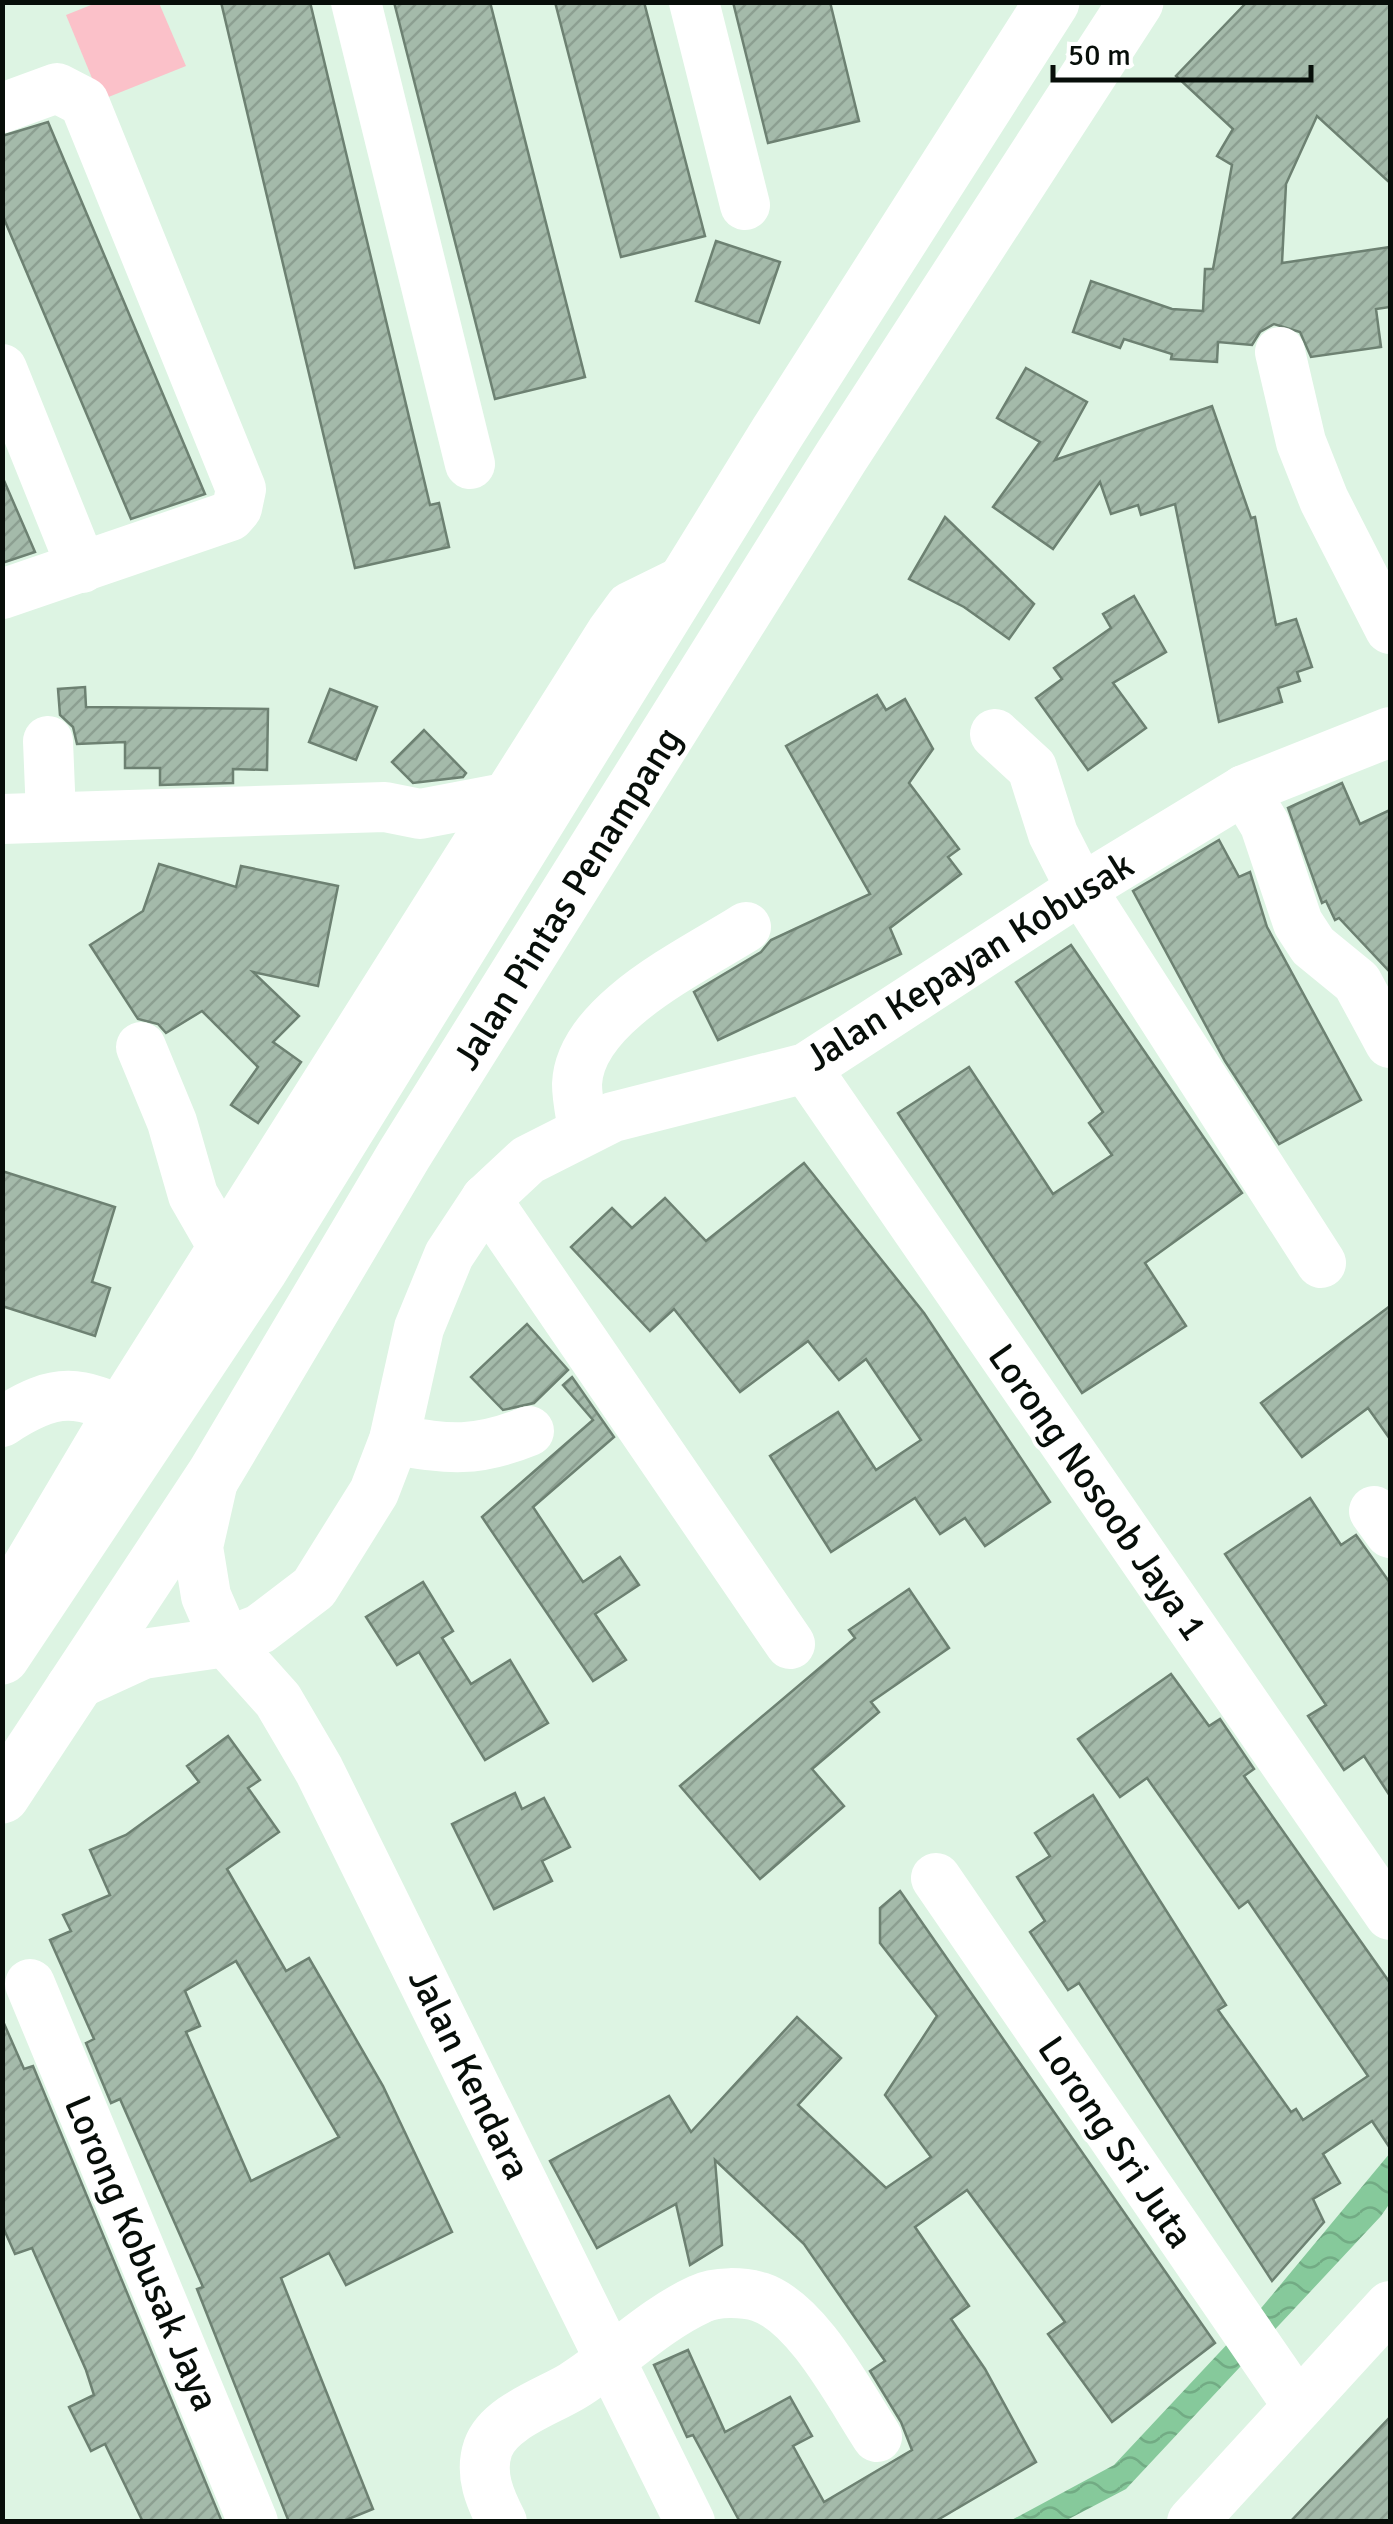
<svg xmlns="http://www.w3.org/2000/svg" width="1393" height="2524" font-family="Signika,sans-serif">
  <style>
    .pitch { fill: #fbc1c9 }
    .water { fill: url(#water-waves) }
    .building { fill: url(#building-hatch); stroke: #6d8172; stroke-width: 2.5; fill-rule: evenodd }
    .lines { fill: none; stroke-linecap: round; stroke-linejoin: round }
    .minor { stroke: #fff; stroke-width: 50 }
    .major { stroke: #fff; stroke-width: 55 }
    .labels { text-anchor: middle; stroke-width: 8; stroke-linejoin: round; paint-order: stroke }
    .street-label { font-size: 38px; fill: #070e09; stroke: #fff }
  </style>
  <defs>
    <pattern id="water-waves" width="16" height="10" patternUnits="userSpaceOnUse" patternTransform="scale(2.5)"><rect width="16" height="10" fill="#86c99b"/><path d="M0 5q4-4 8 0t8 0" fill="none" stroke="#72ab84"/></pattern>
    <pattern id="building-hatch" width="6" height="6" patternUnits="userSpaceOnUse" patternTransform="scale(2.5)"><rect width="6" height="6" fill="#a4baaa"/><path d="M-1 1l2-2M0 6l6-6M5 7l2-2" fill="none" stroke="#8c9f91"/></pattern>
  </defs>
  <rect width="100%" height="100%" fill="#ddf4e3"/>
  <!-- pitch -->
  <path class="pitch" d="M96,3H159L186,66L101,100L66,15Z"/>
  <!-- water -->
  <path class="water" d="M1390,2153V2203L1381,2216L1126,2489L1065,2521L1008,2522L1114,2465L1262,2307Z"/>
  <!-- building -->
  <g class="building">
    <path d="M221,2H310L430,505L439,503L449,547L355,568Z"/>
    <path d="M394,2H490L585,377L495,399Z"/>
    <path d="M555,2H644L705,236L621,257Z"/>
    <path d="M733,2H830L859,121L768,143Z"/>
    <path d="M1247,2H1390V183L1317,116L1286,184L1282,263L1390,247V307L1376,309L1381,347L1311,357L1300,332L1274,324L1260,332L1252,345L1218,342L1217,362L1171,359L1172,354L1124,339L1120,348L1073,332L1091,281L1172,309L1203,311L1205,269H1213L1232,165L1217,156L1233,129L1176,76Z"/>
    <path d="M48,122L205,494L131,519L2,214V136Z"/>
    <path d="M716,241L780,262L759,323L696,301Z"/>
    <path d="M1026,368L1087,402L1055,460L1212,406L1251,518L1255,517L1276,625L1296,619L1312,667L1297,672L1300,681L1278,688L1282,702L1219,722L1175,504L1141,515L1138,505L1111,514L1100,482L1053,549L993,507L1040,442L997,418Z"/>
    <path d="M2,476L35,552L2,563Z"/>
    <path d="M945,517L1034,604L1009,639L964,607L909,579Z"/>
    <path d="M1134,596L1166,652L1113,683L1146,728L1088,770L1036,698L1062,679L1054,668L1111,628L1103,614Z"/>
    <path d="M85,687L86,707L268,709L267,770L233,769V783L160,785V768H125V742L77,744L73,727L60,715L58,689Z"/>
    <path d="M330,689L377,707L356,760L309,742Z"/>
    <path d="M877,695L886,710L905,699L933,749L909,783L959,849L948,857L961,874L890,928L901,954L718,1040L694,992L761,952L771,940L870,894L786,746Z"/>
    <path d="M424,730L466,773L463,777L413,783L392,762Z"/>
    <path d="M1342,783L1360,824L1390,810V972L1339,918L1335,920L1326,901L1322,903L1288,808Z"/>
    <path d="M1219,840L1239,877L1250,872L1267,927L1361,1100L1279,1144L1225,1061L1133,891Z"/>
    <path d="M159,864L236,887L241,866L338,886L318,986L253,972L299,1016L273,1042L301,1062L258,1123L231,1105L258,1067L202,1011L166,1033L158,1024L138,1019L90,945L143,911Z"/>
    <path d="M1071,945L1242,1193L1145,1263L1186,1326L1082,1393L898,1113L969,1067L1053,1194L1112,1155L1089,1123L1103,1112L1016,982Z"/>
    <path d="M804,1163L924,1313L1050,1502L985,1546L965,1518L940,1534L915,1498L831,1552L770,1456L838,1412L876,1470L921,1440L866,1359L839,1380L808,1341L740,1392L674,1309L650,1331L571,1247L612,1208L632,1228L665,1198L706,1241Z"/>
    <path d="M2,1171L115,1207L92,1282L110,1288L95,1336L2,1306Z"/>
    <path d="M1390,1306V1439L1368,1408L1302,1457L1261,1403Z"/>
    <path d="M527,1324L568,1370L534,1403L503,1410L471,1377Z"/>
    <path d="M572,1377L614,1437L533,1507L583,1582L620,1557L639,1585L595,1614L626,1660L593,1681L482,1517L593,1420L563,1385Z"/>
    <path d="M1310,1498L1341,1545L1356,1535L1390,1583V1796L1364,1756L1344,1770L1308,1716L1326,1705L1225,1554Z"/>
    <path d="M423,1582L453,1631L442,1638L471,1684L510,1660L548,1723L485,1760L419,1652L397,1665L366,1617Z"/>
    <path d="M909,1589L949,1648L871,1702L879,1712L812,1769L844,1806L760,1879L680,1786L855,1638L849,1630Z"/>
    <path d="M1171,1674L1209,1726L1220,1719L1254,1769L1244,1776L1390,1983V2148L1372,2121L1323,2154L1340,2183L1313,2199L1324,2222L1272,2281L1079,1983L1068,1990L1030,1932L1045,1921L1017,1877L1050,1856L1035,1833L1093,1795L1226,2005L1218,2010L1291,2112L1296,2109L1303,2120L1368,2076L1248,1901L1239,1908L1147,1778L1120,1797L1078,1739Z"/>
    <path d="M228,1736L260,1780L248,1788L279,1832L227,1869L286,1971L309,1958L383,2086L452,2232L346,2285L329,2253L281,2278L373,2509L341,2522H289L197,2289L203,2287L120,2099L111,2103L86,2043L94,2039L50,1940L71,1931L63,1915L110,1895L90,1850L126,1835L199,1782L187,1766ZM236,1961L339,2137L251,2181L186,2032L200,2026L185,1991Z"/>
    <path d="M515,1793L522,1809L544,1798L570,1847L542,1861L552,1881L494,1909L452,1824Z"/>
    <path d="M900,1891L1215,2343L1112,2422L1048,2334L1065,2322L967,2190L915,2227L969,2306L951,2319L985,2369L1036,2462L934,2522H740L693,2435L687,2437L654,2365L688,2350L725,2432L790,2397L812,2436L793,2446L824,2502L912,2450L901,2422L870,2371L885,2361L804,2244L715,2160L722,2245L690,2265L676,2204L597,2248L550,2161L669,2096L691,2132L797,2017L841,2058L798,2105L886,2188L931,2157L885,2095L937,2016L880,1943V1908Z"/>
    <path d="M2,2019L24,2069L33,2066L222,2522H143L105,2444L91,2451L69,2407L94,2395L86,2370L32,2248L15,2254L2,2225Z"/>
    <path d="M1390,2417V2522H1290Z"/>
  </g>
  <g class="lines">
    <!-- minor -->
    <g class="minor">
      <path d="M356,2L470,464"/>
      <path d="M694,2L745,205"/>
      <path d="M2,108L57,88L84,102L241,489L237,508L230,516L2,594"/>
      <path d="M1280,352L1301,442L1324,500L1390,629"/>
      <path d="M2,369L82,568"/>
      <path d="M995,734L1032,768L1053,834L1081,889L1321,1263"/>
      <path d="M48,741L51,815"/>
      <path d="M1244,790L1265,825L1298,923L1313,946L1357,982L1390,1043"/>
      <path d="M2,819L385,807L420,814L525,794"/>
      <path d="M141,1047L172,1122L193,1195L216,1235L248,1261"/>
      <path d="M806,1068L1390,1915"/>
      <path d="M583,1130C581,1116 577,1099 577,1084C580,1013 693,961 746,927"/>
      <path d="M486,1199L790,1644"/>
      <path d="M2,1422C66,1379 85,1396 151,1423"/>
      <path d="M394,1440C450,1449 475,1453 529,1431"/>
      <path d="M213,1481L198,1547L206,1596L226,1642L278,1700L319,1770L690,2522"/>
      <path d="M1374,1511L1390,1533"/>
      <path d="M2,1609L120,1410L611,633L630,607L687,579"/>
      <path d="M71,1687L143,1654L226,1642L260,1629L314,1588L374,1492L394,1440L419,1328L449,1255L486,1199L528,1160L613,1117L806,1068L1081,889L1244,790L1390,732"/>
      <path d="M936,1878L1298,2406"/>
      <path d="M30,1984L253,2522"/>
      <path d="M502,2522C490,2499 479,2474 488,2448C499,2417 547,2402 573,2386C616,2359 654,2320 700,2299C716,2291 743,2292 760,2297C808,2313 850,2396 877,2437"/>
      <path d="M1192,2522L1390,2306"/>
    </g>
    <!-- major -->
    <g class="major">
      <path d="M2,1657L260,1270L777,433L1052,2"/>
      <path d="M2,1796L214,1475L404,1155L841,457L1136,2"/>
    </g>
  </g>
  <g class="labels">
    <!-- street labels -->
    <g class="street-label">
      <text transform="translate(567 898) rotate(-58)" y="13">Jalan Pintas Penampang</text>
      <text transform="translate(969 961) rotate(-32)" y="13">Jalan Kepayan Kobusak</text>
      <text transform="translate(1098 1492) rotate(55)" y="13">Lorong Nosoob Jaya 1</text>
      <text transform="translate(470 2074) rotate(64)" y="13">Jalan Kendara</text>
      <text transform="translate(1116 2142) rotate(56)" y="13">Lorong Sri Juta</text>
      <text transform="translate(142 2253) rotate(67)" y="13">Lorong Kobusak Jaya</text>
    </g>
  </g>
  <!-- border -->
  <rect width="1393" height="2524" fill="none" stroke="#070e09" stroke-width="10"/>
  <!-- scale -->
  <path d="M1053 65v15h258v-15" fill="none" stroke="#070e09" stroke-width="5"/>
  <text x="1068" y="65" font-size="30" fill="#070e09" stroke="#ffffff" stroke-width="8" paint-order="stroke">50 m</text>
</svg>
